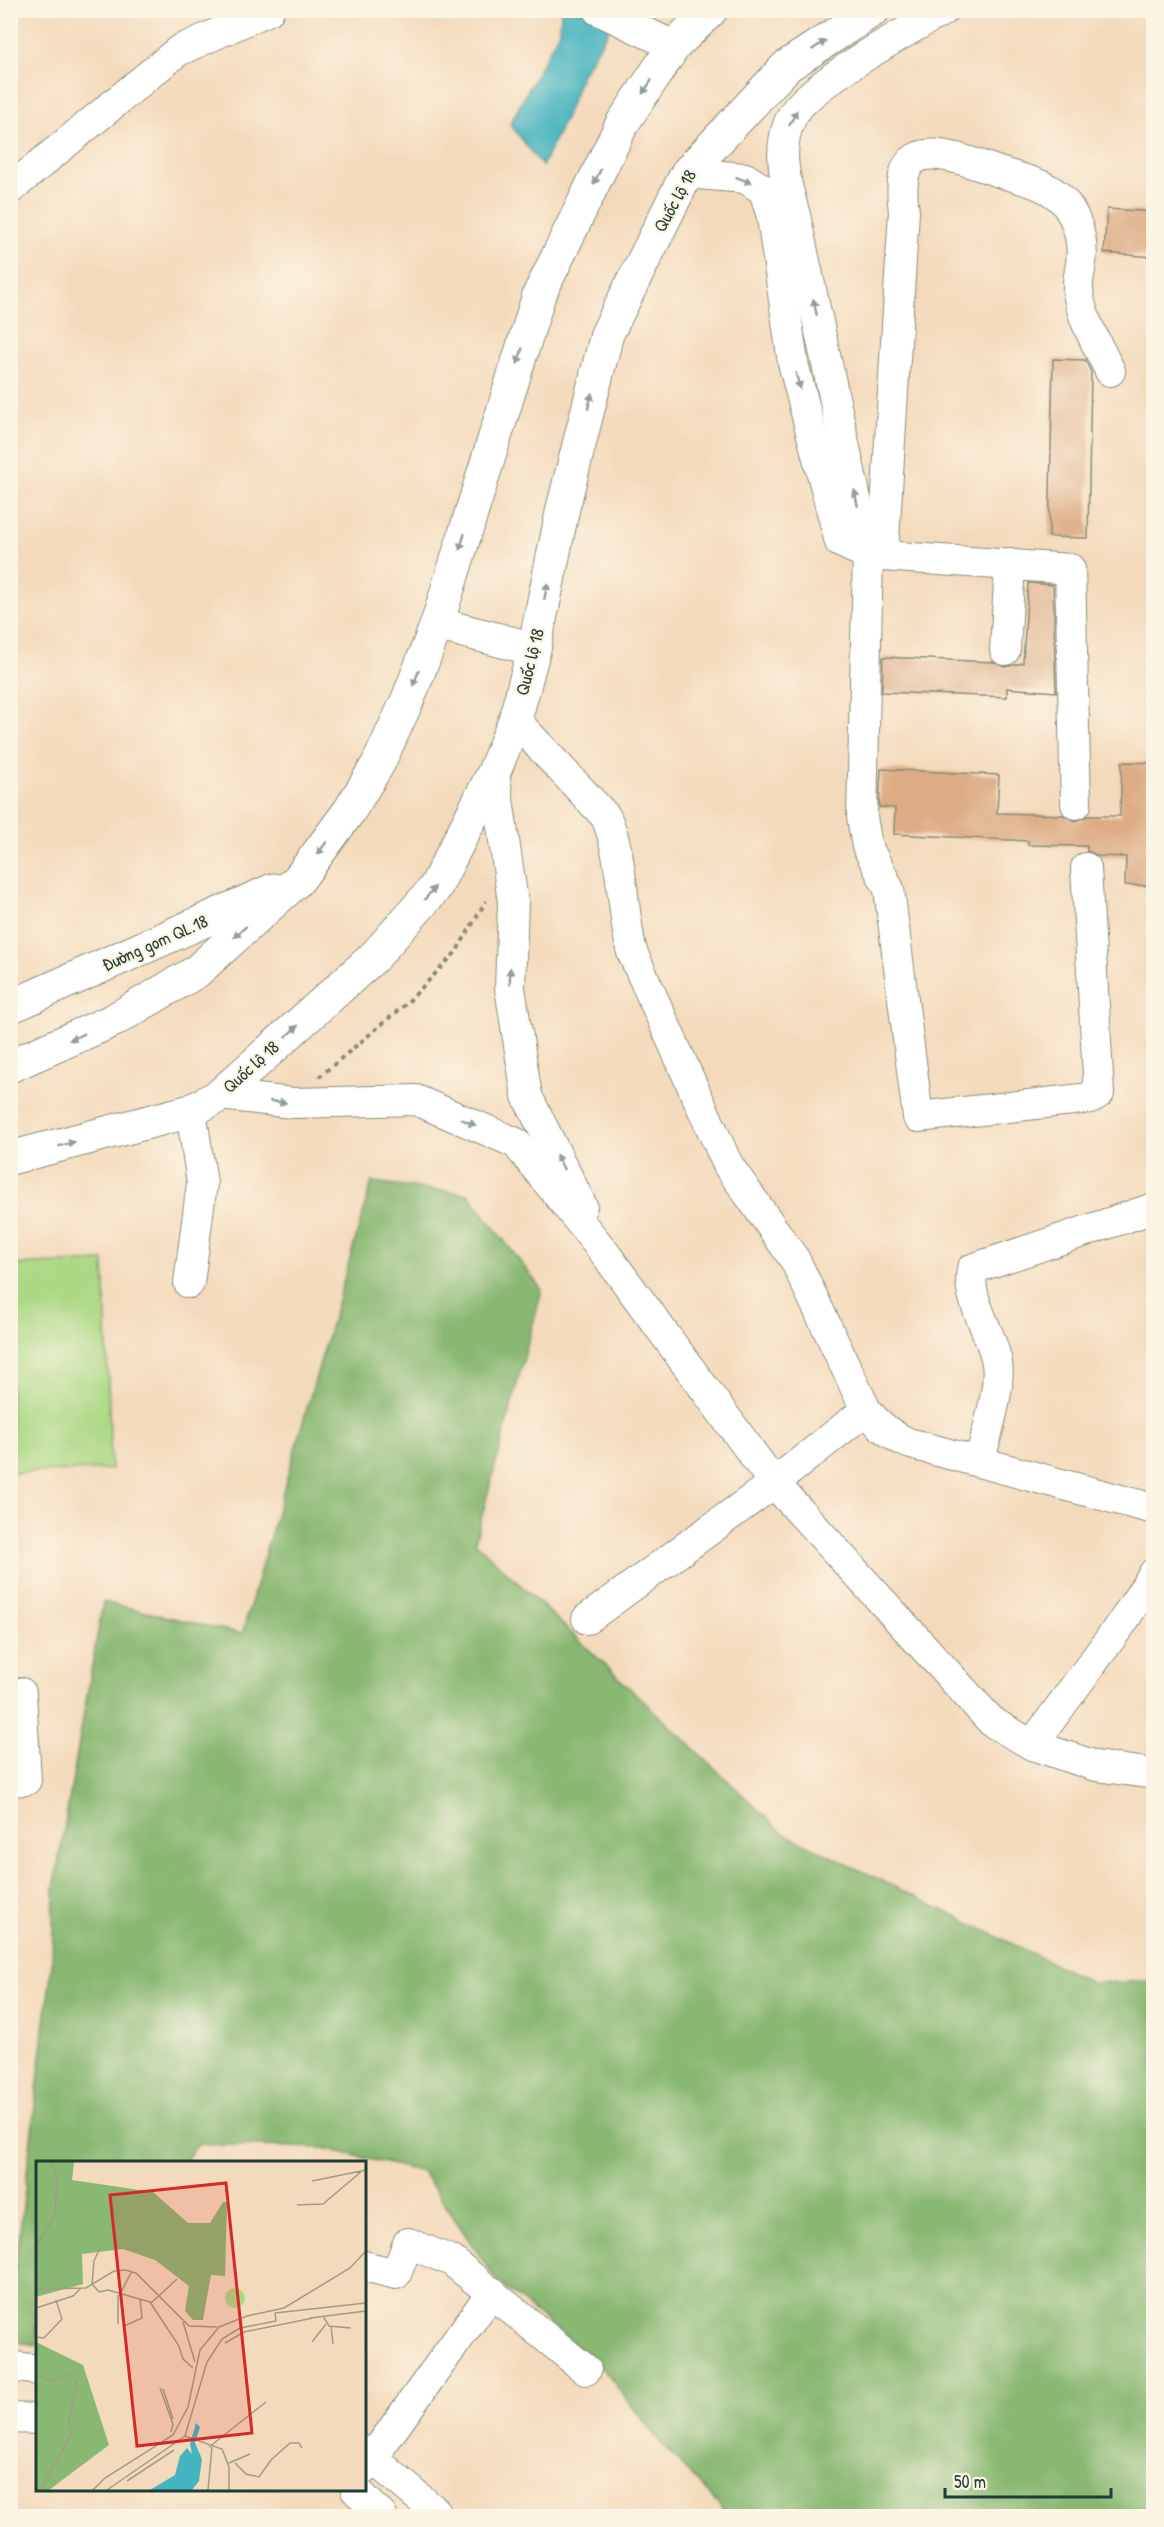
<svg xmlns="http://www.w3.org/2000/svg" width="1164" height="2527" font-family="'Patrick Hand',sans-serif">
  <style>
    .green { fill: #acd885; stroke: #668a5c; stroke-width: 1.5 }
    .forest { fill: #89b872; stroke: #547a53; stroke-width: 1.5 }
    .water { fill: #46b4c0; stroke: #32787a; stroke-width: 1.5 }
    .building { fill: #ddac85 }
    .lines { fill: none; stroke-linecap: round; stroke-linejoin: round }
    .minor-casing { stroke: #8a8c78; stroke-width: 32 }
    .highway-casing { stroke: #8a8c78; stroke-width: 35 }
    .path { stroke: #8a8c78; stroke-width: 4; stroke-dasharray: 4.5 4.5; stroke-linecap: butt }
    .minor { stroke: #fff; stroke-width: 30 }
    .highway { stroke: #fff; stroke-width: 33 }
    .oneway { fill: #8f9e9a }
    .labels { text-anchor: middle; stroke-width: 4.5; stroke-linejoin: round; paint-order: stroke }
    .street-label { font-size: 18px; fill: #1f3d34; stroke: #fcf5e5 }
    .inset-road { fill: none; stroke: #9f9b86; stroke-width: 1.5 }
    .view { fill: #d62828; fill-opacity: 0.15; stroke: #d62828; stroke-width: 3 }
    .inset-edge { fill: none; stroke: #1f3d34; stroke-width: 3 }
  </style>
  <rect width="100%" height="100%" fill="#fcf5e5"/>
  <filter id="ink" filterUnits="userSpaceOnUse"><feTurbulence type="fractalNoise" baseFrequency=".0167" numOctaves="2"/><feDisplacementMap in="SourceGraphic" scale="12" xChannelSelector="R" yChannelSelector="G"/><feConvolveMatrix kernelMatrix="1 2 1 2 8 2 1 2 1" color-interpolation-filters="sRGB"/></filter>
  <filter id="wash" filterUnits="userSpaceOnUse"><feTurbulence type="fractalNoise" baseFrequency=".008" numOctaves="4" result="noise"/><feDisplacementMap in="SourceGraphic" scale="24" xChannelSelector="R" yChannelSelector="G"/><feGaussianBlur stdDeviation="1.35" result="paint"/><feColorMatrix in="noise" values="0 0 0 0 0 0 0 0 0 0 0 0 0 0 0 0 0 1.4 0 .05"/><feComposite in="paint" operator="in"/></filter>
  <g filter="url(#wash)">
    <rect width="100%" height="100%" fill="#f4dabc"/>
    <!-- green -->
    <path class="green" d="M104,1261L111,1469L11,1473V1265Z"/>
    <!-- forest -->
    <path class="forest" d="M372,1182L468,1194L542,1290L475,1542L783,1833L1093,1983L1153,1981V2516H730L660,2442L601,2366L496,2280L423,2172L323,2148L198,2144L184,2162H38L37,2345L11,2341V2306L52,1964L54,1888L103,1602L242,1634Z"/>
    <!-- water -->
    <path class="water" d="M561,11H614L608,32L582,74L566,116L542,166L510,124L560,30Z"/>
    <g id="blocks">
      <!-- building -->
      <g class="building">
        <path d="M1107,209L1154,212V257L1104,253Z"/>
        <path d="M1053,359L1085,360L1091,372L1088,538L1049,537Z"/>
        <path d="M1028,583L1053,585L1056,692L1007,688V697L882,692L883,657L993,662L1005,667L1023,663Z"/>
        <path d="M1122,762L1154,763V886L1125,885L1126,857L1098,856L1087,851V846L1028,845V841L894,834L895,808L879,807L881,769L999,775L997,813L1063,815L1076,821L1088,816H1120Z"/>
      </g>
    </g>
  </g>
  <g filter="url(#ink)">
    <use href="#blocks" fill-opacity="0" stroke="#8a8c78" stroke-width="1.5"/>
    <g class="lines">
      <defs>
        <g id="minor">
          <path d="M598,10L674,46"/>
          <path d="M944,10C910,29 808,85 792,116C775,148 786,184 795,215L868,555L862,817L867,846L889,889L918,1117L1091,1098L1099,1093L1086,868"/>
          <path d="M687,173L745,178L764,190L772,217L793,363L840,542L868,555L1070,569L1076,804"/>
          <path d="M10,189L178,51L269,10"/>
          <path d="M883,556L904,211C892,130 949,155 996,171C1020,179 1049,183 1065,203C1078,219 1084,244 1081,264C1080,272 1077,281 1078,291C1081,318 1098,346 1110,371"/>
          <path d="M1005,650L1010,564"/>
          <path d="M515,720L606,817C624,859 621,908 632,952L728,1165L795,1260L866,1410C878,1425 890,1435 908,1443L1154,1509"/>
          <path d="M494,772L513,902L510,988L527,1096L582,1206"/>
          <path d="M220,1095L293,1103L416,1100L516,1143L604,1252L774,1483L992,1722L1032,1745L1096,1766L1154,1774"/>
          <path d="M189,1283L202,1183L191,1111"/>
          <path d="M980,1461C986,1433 1001,1391 997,1363C992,1332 966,1300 972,1269L1154,1208"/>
          <path d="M587,1619L774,1483L866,1410"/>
          <path d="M10,1693H21L26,1780L10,1781"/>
          <path d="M1032,1745L1124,1620L1154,1573"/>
          <path d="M364,2266L396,2274L408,2243L452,2261L586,2370"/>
          <path d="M10,2366L38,2370"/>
          <path d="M10,2418L38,2419"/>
          <path d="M364,2451L436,2512V2516"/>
          <path d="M364,2469L492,2292"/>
          <path d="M356,2490L382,2516"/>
        </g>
        <g id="highway">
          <path d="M437,624L534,649"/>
          <path d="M10,1007L273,890"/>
          <path d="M10,1066L114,1020L196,972L299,879L350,810L378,764L408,699L437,624L539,295L622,124L674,46L711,10"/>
          <path d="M10,1158L191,1111L220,1095L374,957L435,888L494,772L515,720L534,649L563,508L607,334L687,173L787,66L873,10"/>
        </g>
      </defs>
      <!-- minor casing -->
      <use href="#minor" class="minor-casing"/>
      <!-- highway casing -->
      <use href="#highway" class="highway-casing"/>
      <!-- path -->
      <path class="path" d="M319,1077L407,1003L456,952L486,901"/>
      <!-- minor -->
      <use href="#minor" class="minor"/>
      <!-- highway -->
      <use href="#highway" class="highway"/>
    </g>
    <!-- one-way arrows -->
    <defs><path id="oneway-solid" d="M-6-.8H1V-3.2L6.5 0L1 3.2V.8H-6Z" transform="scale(1.5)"/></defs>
    <g class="oneway">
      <use href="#oneway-solid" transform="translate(819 45) rotate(-33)"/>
      <use href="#oneway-solid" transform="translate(647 87) rotate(124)"/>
      <use href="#oneway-solid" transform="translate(793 118) rotate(-64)"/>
      <use href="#oneway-solid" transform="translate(597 177) rotate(116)"/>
      <use href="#oneway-solid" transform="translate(744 180) rotate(20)"/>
      <use href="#oneway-solid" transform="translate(815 307) rotate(-102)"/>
      <use href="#oneway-solid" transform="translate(520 356) rotate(107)"/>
      <use href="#oneway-solid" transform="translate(798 381) rotate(75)"/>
      <use href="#oneway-solid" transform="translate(590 401) rotate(-76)"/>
      <use href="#oneway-solid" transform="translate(856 498) rotate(-102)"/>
      <use href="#oneway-solid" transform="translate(462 542) rotate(107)"/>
      <use href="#oneway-solid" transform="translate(546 591) rotate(-78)"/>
      <use href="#oneway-solid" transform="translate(416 678) rotate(111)"/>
      <use href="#oneway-solid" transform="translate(322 848) rotate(127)"/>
      <use href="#oneway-solid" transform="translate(430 893) rotate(-51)"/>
      <use href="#oneway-solid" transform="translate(240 932) rotate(138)"/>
      <use href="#oneway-solid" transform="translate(510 976) rotate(-88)"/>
      <use href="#oneway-solid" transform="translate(292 1031) rotate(-42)"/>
      <use href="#oneway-solid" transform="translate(77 1037) rotate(156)"/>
      <use href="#oneway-solid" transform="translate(278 1102) rotate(6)"/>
      <use href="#oneway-solid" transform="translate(468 1122) rotate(23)"/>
      <use href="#oneway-solid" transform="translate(67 1144) rotate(-15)"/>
      <use href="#oneway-solid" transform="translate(560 1162) rotate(-117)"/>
    </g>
  </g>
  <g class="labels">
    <!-- street labels -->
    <g class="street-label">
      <text transform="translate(675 201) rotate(-61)" y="6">Quốc lộ 18</text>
      <text transform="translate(530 662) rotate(-76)" y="6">Quốc lộ 18</text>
      <text transform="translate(155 943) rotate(-24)" y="6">Đường gom QL.18</text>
      <text transform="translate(251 1067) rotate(-42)" y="6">Quốc lộ 18</text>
    </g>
  </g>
  <!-- overview -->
  <g transform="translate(36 2161)">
    <rect width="330" height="330" fill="#f4dabc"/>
    <path d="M189 137a10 10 0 1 1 20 0a10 10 0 1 1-20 0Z" fill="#acd885"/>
    <path d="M0,1H38L36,19L117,31L152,62H174L187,41H191L189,115L175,114L167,159H157L149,150L153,125L119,99L87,88L46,93L47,123L0,136ZM0,181L47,204L73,284L13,329H0Z" fill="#89b872"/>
    <path d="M160,262L164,266L159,282L166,298L163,320L156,329H114L139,314L144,295L151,287L156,293L154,283Z" fill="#46b4c0"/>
    <path class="inset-road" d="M276,20L330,9M261,44L287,43L327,9M0,86L19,54L21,17L15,1M56,124L58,100L64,87M57,124L63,131L72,129L114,141L143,185L147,198L157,207M0,128L50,127L78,110L89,109L100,112L153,165L181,166M82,134V163M83,135L96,110M115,142L141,118M0,147L37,135L44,128M239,152L330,142M287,155L293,165L315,167M274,157L330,150M147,161L159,201M88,165L106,157L104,138M295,165L297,183M0,176L8,177L26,158L20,139M276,181L290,163M189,182L208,171L277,157M0,213L14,220L31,213L41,220L33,259L35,273L5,329M124,227L137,263L135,271M127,228L137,258M149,275L186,288L193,306V329M173,286L230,241M193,302L214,293M199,302L210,313L223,316L235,299L254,282H263L266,287M91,320L138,289M57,329L69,317L137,274L152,246L164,189L183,166L211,155L248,147L314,107L330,90M71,329L149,275L171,201L186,178L204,167L240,160L239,152M172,329L176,286"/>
    <path class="view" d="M190,22L216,272L101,285L74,34Z"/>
    <rect width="330" height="330" class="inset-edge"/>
  </g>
  <!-- margin -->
  <rect width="1164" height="2527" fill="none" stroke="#fcf5e5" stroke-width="36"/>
  <!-- scale -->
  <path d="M945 2488v9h166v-9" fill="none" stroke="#1f3d34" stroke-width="3"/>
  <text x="954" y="2488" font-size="18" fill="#1f3d34" stroke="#fcf5e5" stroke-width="4.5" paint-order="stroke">50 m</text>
</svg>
